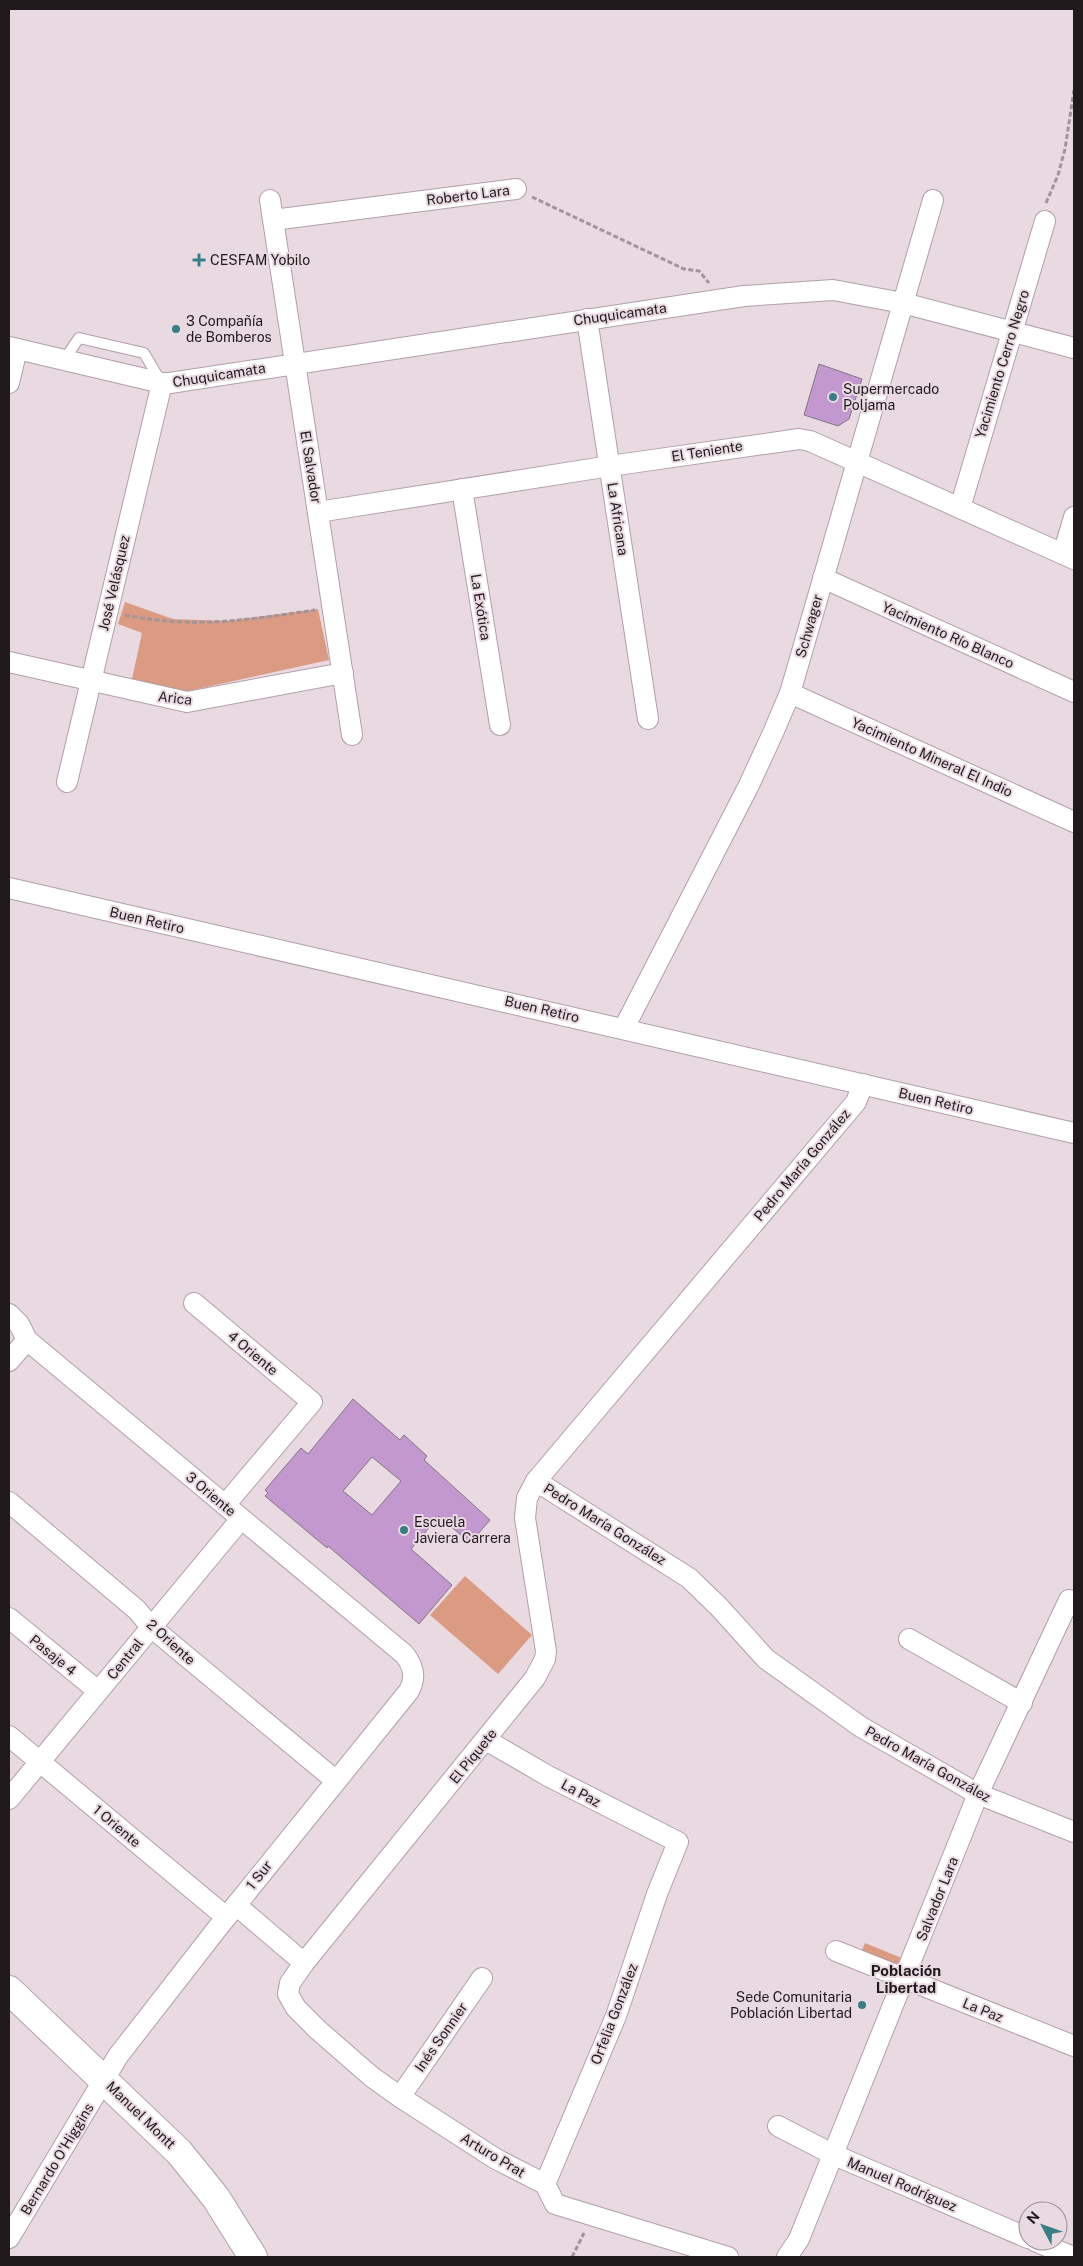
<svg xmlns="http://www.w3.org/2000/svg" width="1083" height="2266" font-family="'Public Sans',sans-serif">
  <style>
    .green { fill: #db9b82 }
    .building { fill: #c298cf; stroke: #807883; fill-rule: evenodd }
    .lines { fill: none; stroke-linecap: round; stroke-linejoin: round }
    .lane-casing { stroke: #b0a0a8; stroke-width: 12 }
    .street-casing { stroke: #b0a0a8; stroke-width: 22 }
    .primary-casing { stroke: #b0a0a8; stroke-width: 30 }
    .path { stroke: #a1949a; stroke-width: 3; stroke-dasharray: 5 2.5; stroke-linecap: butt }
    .lane { stroke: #fff; stroke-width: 10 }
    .street { stroke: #fff; stroke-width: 20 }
    .primary { stroke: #fff; stroke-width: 28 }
    .poi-dot { fill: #377e87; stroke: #e9d9e1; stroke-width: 2 }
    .labels { text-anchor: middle; stroke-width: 4; stroke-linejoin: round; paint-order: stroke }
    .street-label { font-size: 14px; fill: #201a1d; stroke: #e9d9e1 }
    .poi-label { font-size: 14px; fill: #201a1d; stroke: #e9d9e1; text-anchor: start }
    .neighbourhood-label { font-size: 15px; font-weight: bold; fill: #201a1d; stroke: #e9d9e1 }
  </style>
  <rect width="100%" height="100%" fill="#e9d9e1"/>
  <!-- green -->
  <g class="green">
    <path d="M125,602L173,619L224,621L318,609L329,660L184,692L132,679L142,633L118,624Z"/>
    <path d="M465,1576L532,1635L498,1674L430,1615Z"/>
    <path d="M865,1943L904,1959L898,1973L859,1957Z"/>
  </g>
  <!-- building -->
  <g class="building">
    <path d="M819,364L862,379L849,419L838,426L804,415Z"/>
    <path d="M353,1399L400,1440L404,1435L427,1456L424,1460L490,1520L470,1543L439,1516L411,1549L452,1585L419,1624L328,1546L327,1548L265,1496L268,1493L265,1490L301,1448L308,1454ZM372,1457L401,1481L372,1515L343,1491Z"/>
  </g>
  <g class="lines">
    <defs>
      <path id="lane" d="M64,360L79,338L144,353L161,382"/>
      <g id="street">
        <path d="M270,200L352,735"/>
        <path d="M273,220L516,189"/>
        <path d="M587,319L648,719"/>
        <path d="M9,347L162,383H170L744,296L833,290L903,303L1074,348"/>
        <path d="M9,383L17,349"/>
        <path d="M462,489L500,725"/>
        <path d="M960,508L1045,221"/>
        <path d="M318,512L610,466L799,439L810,441L1074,559"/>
        <path d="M1063,554L1074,517"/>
        <path d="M823,578L1074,692"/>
        <path d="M9,662L187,702L343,673"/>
        <path d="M790,693L1074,822"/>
        <path d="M67,782L162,383"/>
        <path d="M9,888L1074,1133"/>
        <path d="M624,1028L749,785L773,733L790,693L933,200"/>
        <path d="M194,1303L312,1402L225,1505"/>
        <path d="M9,1314L19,1324L27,1340L404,1654C414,1666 416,1678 409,1691L216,1930L118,2056L9,2238"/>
        <path d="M9,1361L27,1340"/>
        <path d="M536,1481L689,1578L719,1607L766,1659L861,1727L978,1794L1074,1832"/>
        <path d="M9,1502L137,1610L151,1627L335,1780"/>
        <path d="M9,1618L98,1691"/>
        <path d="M909,1639L1022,1703"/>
        <path d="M9,1736L226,1917"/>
        <path d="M486,1740L548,1776L678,1842L657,1894L616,2016L545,2184"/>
        <path d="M9,1799L241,1519"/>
        <path d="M236,1905L304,1963"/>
        <path d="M836,1951L1074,2046"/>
        <path d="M400,2097L482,1978"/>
        <path d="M778,2126L832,2154L1028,2238"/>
        <path d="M1035,2241L1073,2257"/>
        <path d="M728,2257L555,2204L545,2184L496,2159L400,2097L372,2077L318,2030L296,2008L288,1994L290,1983L304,1963L535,1678L545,1659L546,1651L525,1518L527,1498L536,1481L856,1102L863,1084"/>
        <path d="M787,2257L799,2239L978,1794L1069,1600"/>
      </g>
      <path id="primary" d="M9,1990L179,2152L216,2198L253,2257"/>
    </defs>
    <!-- lane casing -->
    <use href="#lane" class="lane-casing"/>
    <!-- street casing -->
    <use href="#street" class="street-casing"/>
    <!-- primary casing -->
    <use href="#primary" class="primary-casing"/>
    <!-- path -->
    <g class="path">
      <path d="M532,197L684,269L699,271L709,283"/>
      <path d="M1046,203L1058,175L1065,149L1074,90"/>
      <path d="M125,615C193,629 248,620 315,610"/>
      <path d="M572,2257L584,2233"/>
    </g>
    <!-- lane -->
    <use href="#lane" class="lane"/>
    <!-- street -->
    <use href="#street" class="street"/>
    <!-- primary -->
    <use href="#primary" class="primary"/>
  </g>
  <!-- markers -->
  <g class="poi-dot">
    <path d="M196.5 252.5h5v5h5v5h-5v5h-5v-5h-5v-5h5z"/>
    <circle cx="176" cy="329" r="5"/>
    <circle cx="833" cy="397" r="5"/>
    <circle cx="404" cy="1530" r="5"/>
    <circle cx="862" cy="2005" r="5"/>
  </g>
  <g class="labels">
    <!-- street labels -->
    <g class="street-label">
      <text transform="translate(468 195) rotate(-7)" y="5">Roberto Lara</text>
      <text transform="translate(620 314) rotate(-8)" y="5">Chuquicamata</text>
      <text transform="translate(1002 364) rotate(-73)" y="5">Yacimiento Cerro Negro</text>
      <text transform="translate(219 375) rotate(-9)" y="5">Chuquicamata</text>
      <text transform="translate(707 451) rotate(-9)" y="5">El Teniente</text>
      <text transform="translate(311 467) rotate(81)" y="5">El Salvador</text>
      <text transform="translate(618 519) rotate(81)" y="5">La Africana</text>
      <text transform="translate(114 583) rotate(-77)" y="5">José Velásquez</text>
      <text transform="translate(481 607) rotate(81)" y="5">La Exótica</text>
      <text transform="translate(809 626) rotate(-74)" y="5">Schwager</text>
      <text transform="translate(948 635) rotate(24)" y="5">Yacimiento Río Blanco</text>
      <text transform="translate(175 698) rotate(7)" y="5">Arica</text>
      <text transform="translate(932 757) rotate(24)" y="5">Yacimiento Mineral El Indio</text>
      <text transform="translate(147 920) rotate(13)" y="5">Buen Retiro</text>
      <text transform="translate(542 1009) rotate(13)" y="5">Buen Retiro</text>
      <text transform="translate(936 1101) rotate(13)" y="5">Buen Retiro</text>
      <text transform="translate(802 1165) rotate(-50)" y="5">Pedro María González</text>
      <text transform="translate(253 1353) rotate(40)" y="5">4 Oriente</text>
      <text transform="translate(211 1494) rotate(40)" y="5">3 Oriente</text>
      <text transform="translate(605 1524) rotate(32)" y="5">Pedro María González</text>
      <text transform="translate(171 1642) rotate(42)" y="5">2 Oriente</text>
      <text transform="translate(53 1655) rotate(39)" y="5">Pasaje 4</text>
      <text transform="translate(125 1659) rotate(-51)" y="5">Central</text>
      <text transform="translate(473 1756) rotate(-51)" y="5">El Piquete</text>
      <text transform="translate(928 1764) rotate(29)" y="5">Pedro María González</text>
      <text transform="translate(581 1793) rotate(28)" y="5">La Paz</text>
      <text transform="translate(117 1826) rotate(40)" y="5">1 Oriente</text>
      <text transform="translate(259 1875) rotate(-52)" y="5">1 Sur</text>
      <text transform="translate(937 1899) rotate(-68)" y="5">Salvador Lara</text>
      <text transform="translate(983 2010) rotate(22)" y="5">La Paz</text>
      <text transform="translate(614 2014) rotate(-69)" y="5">Orfelia González</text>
      <text transform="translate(441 2037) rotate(-55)" y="5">Inés Sonnier</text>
      <text transform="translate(141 2115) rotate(44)" y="5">Manuel Montt</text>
      <text transform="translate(493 2155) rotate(31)" y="5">Arturo Prat</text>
      <text transform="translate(57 2159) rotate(-59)" y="5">Bernardo O'Higgins</text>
      <text transform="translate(902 2184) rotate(23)" y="5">Manuel Rodríguez</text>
    </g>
    <!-- poi labels -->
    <g class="poi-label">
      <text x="210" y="265">CESFAM Yobilo</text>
      <text x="186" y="326">3 Compañía<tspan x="186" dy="16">de Bomberos</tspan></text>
      <text x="843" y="394">Supermercado<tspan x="843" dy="16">Poljama</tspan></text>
      <text x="414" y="1527">Escuela<tspan x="414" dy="16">Javiera Carrera</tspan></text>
      <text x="852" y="2002" text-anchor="end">Sede Comunitaria<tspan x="852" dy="16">Población Libertad</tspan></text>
    </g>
    <!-- neighbourhood labels -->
    <g class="neighbourhood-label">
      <text x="906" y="1976">Población<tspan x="906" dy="17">Libertad</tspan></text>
    </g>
  </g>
  <!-- border -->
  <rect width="1083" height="2266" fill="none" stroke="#201a1d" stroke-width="20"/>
  <!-- north arrow -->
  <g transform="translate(1043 2226) rotate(311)"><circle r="24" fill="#e9d9e1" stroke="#998d93"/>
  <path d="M0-4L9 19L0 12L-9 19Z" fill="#377e87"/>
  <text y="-8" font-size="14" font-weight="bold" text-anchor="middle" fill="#201a1d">N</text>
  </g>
</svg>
